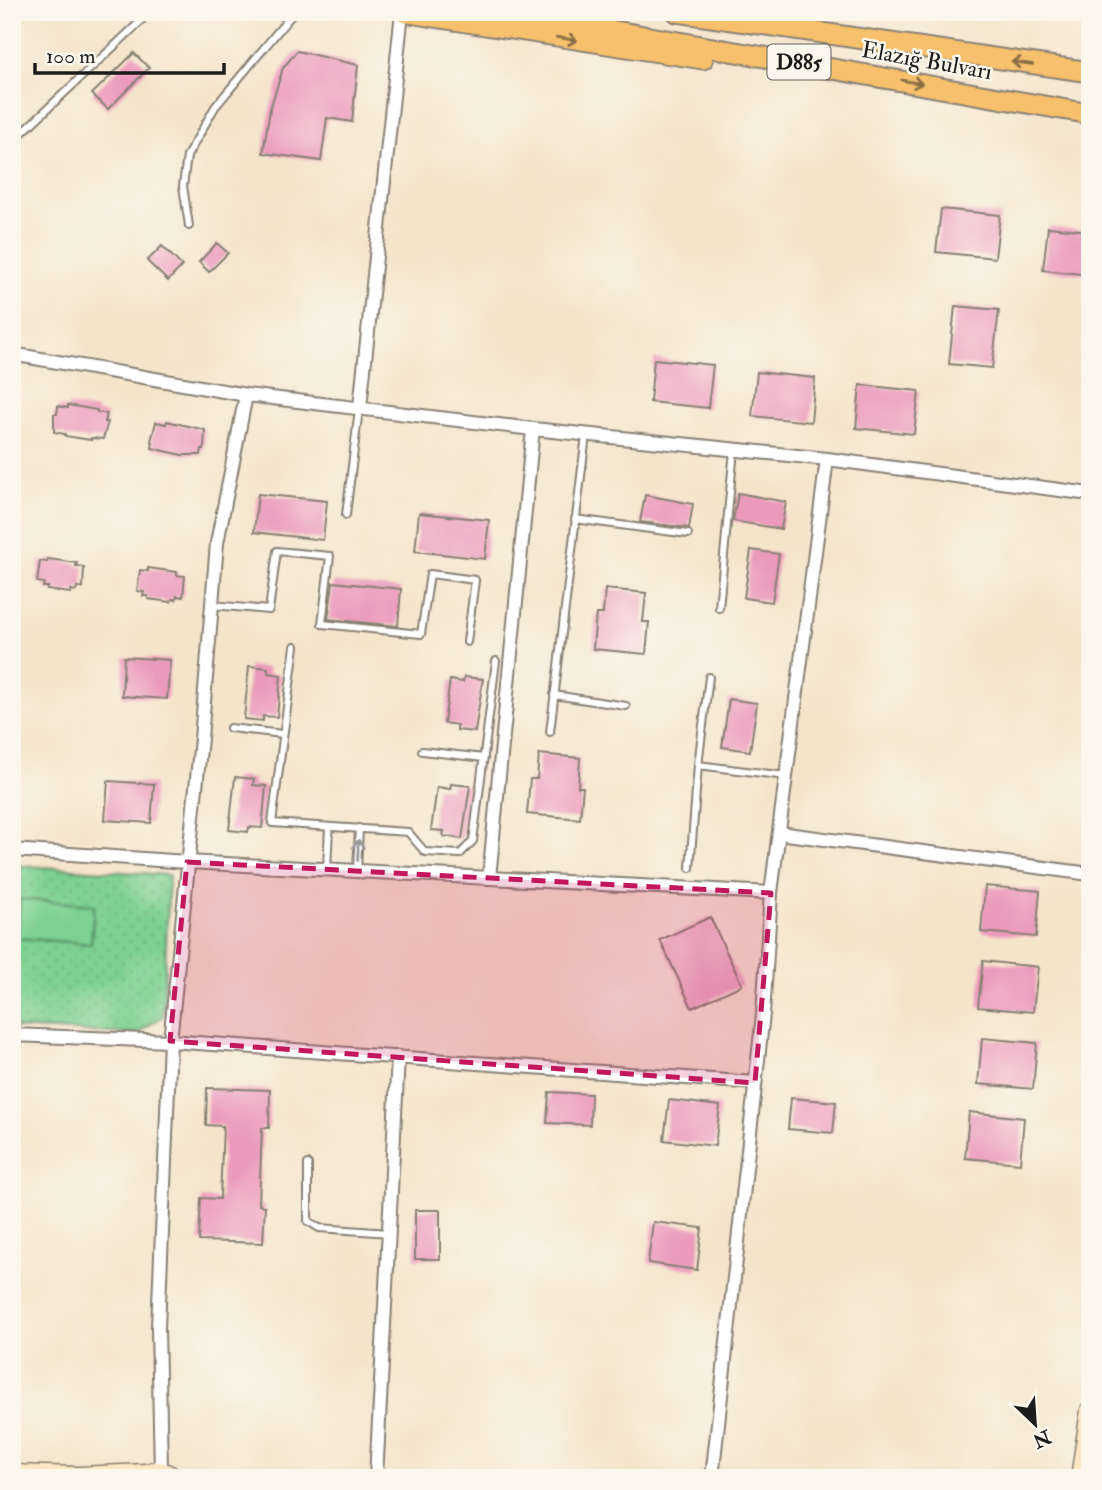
<svg xmlns="http://www.w3.org/2000/svg" width="1102" height="1490" font-family="'IM FELL Double Pica',serif">
  <style>
    .park { fill: url(#park-dots); stroke: #4c7658; stroke-width: 2 }
    .pitch { fill: #7cd093; stroke: #4c7658; stroke-width: 2 }
    .building { fill: #eb9abc }
    .lines { fill: none; stroke-linecap: round; stroke-linejoin: round }
    .service-casing { stroke: #888074; stroke-width: 10 }
    .minor-casing { stroke: #888074; stroke-width: 16 }
    .secondary-casing { stroke: #888074; stroke-width: 21 }
    .trunk-casing { stroke: #888074; stroke-width: 23 }
    .service { stroke: #fff; stroke-width: 6 }
    .minor { stroke: #fff; stroke-width: 12 }
    .secondary { stroke: #fce6c4; stroke-width: 18 }
    .trunk { stroke: #f7c06c; stroke-width: 19 }
    .oneway { stroke: #8a6e44 }
    .oneway2 { stroke: #999 }
    .marked { fill: #c2185b; fill-opacity: 0.2; stroke: #c2185b; stroke-width: 5; stroke-dasharray: 14 9; stroke-linejoin: round }
    .labels { text-anchor: middle; stroke-width: 5; stroke-linejoin: round; paint-order: stroke }
    .shield { fill: #fbf7ec; stroke: #5f5e5a; stroke-width: 2 }
    .shield-label { font-size: 21px; font-weight: bold; fill: #1c1c1c }
    .street-label { font-size: 23px; fill: #1c1c1c; stroke: #fbf7ec }
  </style>
  <defs>
    <pattern id="park-dots" width="8" height="8" patternUnits="userSpaceOnUse" patternTransform="scale(1.75)"><rect width="8" height="8" fill="#7cd093"/><path d="M2 2h.1M6 6h.1" fill="none" stroke="#6bb27e" stroke-width="1.8" stroke-linecap="round"/></pattern>
  </defs>
  <rect width="100%" height="100%" fill="#fbf7ec"/>
  <filter id="ink" filterUnits="userSpaceOnUse"><feTurbulence type="fractalNoise" baseFrequency=".0143" numOctaves="2"/><feDisplacementMap in="SourceGraphic" scale="14" xChannelSelector="R" yChannelSelector="G"/><feConvolveMatrix kernelMatrix="1 2 1 2 8 2 1 2 1" color-interpolation-filters="sRGB"/></filter>
  <filter id="wash" filterUnits="userSpaceOnUse"><feTurbulence type="fractalNoise" baseFrequency=".00686" numOctaves="4" result="noise"/><feDisplacementMap in="SourceGraphic" scale="28" xChannelSelector="R" yChannelSelector="G"/><feGaussianBlur stdDeviation="1.57" result="paint"/><feColorMatrix in="noise" values="0 0 0 0 0 0 0 0 0 0 0 0 0 0 0 0 0 1.4 0 .05"/><feComposite in="paint" operator="in"/></filter>
  <g filter="url(#wash)">
    <rect width="100%" height="100%" fill="#f5e4cc"/>
    <!-- park -->
    <path class="park" d="M12,865L169,875L163,1016L136,1034L12,1028Z"/>
    <!-- pitch -->
    <path class="pitch" d="M20,899L94,905L91,944L17,938Z"/>
    <g id="blocks">
      <!-- building -->
      <g class="building">
        <path d="M297,51L358,65L352,122L327,118L321,161L263,153L270,109L283,68Z"/>
        <path d="M134,53L149,68L108,109L92,94Z"/>
        <path d="M941,209L1000,215L995,258L936,252Z"/>
        <path d="M1048,227L1090,231V275L1043,270Z"/>
        <path d="M217,243L228,253L209,272L199,262Z"/>
        <path d="M162,246L182,266L168,281L147,261Z"/>
        <path d="M955,306L999,310L992,368L949,364Z"/>
        <path d="M654,359L713,365L708,408L650,402Z"/>
        <path d="M757,372L815,378L811,422L752,416Z"/>
        <path d="M860,385L919,391L914,434L856,428Z"/>
        <path d="M68,405L97,410V412L107,414L105,422H108L103,439L91,438V440L65,436V434L54,432V414H57L58,406L68,408Z"/>
        <path d="M167,421L205,430L204,449H202L201,455H182L152,448L153,442L151,441L156,422L166,424Z"/>
        <path d="M738,493L786,502L781,529L733,521Z"/>
        <path d="M258,494L327,501L323,540L254,532Z"/>
        <path d="M645,495L693,504L689,528L640,522Z"/>
        <path d="M419,513L489,520L485,559L415,551Z"/>
        <path d="M751,550L779,554L772,602L744,598Z"/>
        <path d="M48,559L77,563L76,566L84,567L83,588L77,587L76,591L71,590V593L47,590L48,587H43L44,583L37,582L40,561L47,562Z"/>
        <path d="M148,568L177,572V575L185,576L183,597L177,596L176,600L172,599L171,602L148,599V596H143L144,592L137,591L140,570L148,571Z"/>
        <path d="M333,582L401,589L398,626L328,619Z"/>
        <path d="M605,589L646,593L643,622H649L646,654L593,649L596,614H603Z"/>
        <path d="M124,657L170,660L167,699L122,696Z"/>
        <path d="M249,666L268,668V673L281,675L277,717L263,716V721L244,719Z"/>
        <path d="M464,677L483,679L475,732L457,730V725L444,723L450,680L463,682Z"/>
        <path d="M729,699L757,703L750,751L722,747Z"/>
        <path d="M539,754L580,758L578,787H583L580,819L527,814L530,779H537Z"/>
        <path d="M235,777L254,779L253,785L266,786L262,828L249,827L248,832L229,830Z"/>
        <path d="M108,781L154,784L151,823L105,820Z"/>
        <path d="M451,784L470,786L462,839L443,836L444,831L431,830L437,787L450,789Z"/>
        <path d="M985,886L1040,891L1036,937L981,932Z"/>
        <path d="M710,917L742,985L692,1008L660,940Z"/>
        <path d="M983,961L1038,967L1033,1012L978,1007Z"/>
        <path d="M982,1038L1037,1043L1033,1089L978,1084Z"/>
        <path d="M207,1088L270,1090L269,1128H262L259,1205L265,1206L263,1243L199,1241L201,1198L220,1199L223,1126L206,1125Z"/>
        <path d="M549,1092L591,1094L590,1125L547,1123Z"/>
        <path d="M791,1098L836,1102L833,1133L788,1129Z"/>
        <path d="M669,1100L720,1106L715,1146L664,1140Z"/>
        <path d="M969,1112L1024,1118L1020,1163L965,1158Z"/>
        <rect x="415" y="1210" width="25" height="49"/>
        <path d="M653,1222L702,1228L697,1270L648,1263Z"/>
      </g>
    </g>
  </g>
  <g filter="url(#ink)">
    <use href="#blocks" fill-opacity="0" stroke="#888074" stroke-width="2"/>
    <g class="lines">
      <defs>
        <g id="service">
          <path d="M12,142L141,21L145,12"/>
          <path d="M189,226L183,186L187,156L215,107L294,12"/>
          <path d="M346,515L359,409"/>
          <path d="M575,519L688,534"/>
          <path d="M212,605L269,610L277,551L330,556L322,624L421,634L430,574L475,580L467,642"/>
          <path d="M719,608L734,450"/>
          <path d="M295,646L272,823L408,832L425,852L460,854L473,841L496,661"/>
          <path d="M554,695L626,706"/>
          <path d="M230,728L283,734"/>
          <path d="M550,732L586,435"/>
          <path d="M422,751L484,758"/>
          <path d="M698,765L786,776"/>
          <path d="M690,868L698,765L709,677"/>
          <path d="M327,870L329,827"/>
          <path d="M357,871L359,828"/>
          <path d="M308,1164V1221L319,1228L390,1233"/>
        </g>
        <g id="minor">
          <path d="M12,354L246,395L533,429L827,459L1090,494"/>
          <path d="M360,407L402,12"/>
          <path d="M779,833L1090,874"/>
          <path d="M12,850L187,862L771,893"/>
          <path d="M489,878L533,429"/>
          <path d="M12,1035L170,1041L755,1083"/>
          <path d="M161,1471L158,1328L170,1041L201,739L217,543L246,395"/>
          <path d="M376,1478L398,1057"/>
          <path d="M712,1478L763,1014L771,893L827,459"/>
        </g>
        <g id="secondary">
          <path d="M12,1474L78,1476L145,1473"/>
          <path d="M138,1478C150,1469 162,1468 174,1478"/>
          <path d="M1080,1478L1090,1410"/>
        </g>
        <g id="trunk">
          <path d="M403,12L703,59"/>
          <path d="M507,12L1090,114"/>
          <path d="M677,12L1090,72"/>
        </g>
      </defs>
      <!-- service casing -->
      <use href="#service" class="service-casing"/>
      <!-- minor casing -->
      <use href="#minor" class="minor-casing"/>
      <!-- secondary casing -->
      <use href="#secondary" class="secondary-casing"/>
      <!-- trunk casing -->
      <use href="#trunk" class="trunk-casing"/>
      <!-- service -->
      <use href="#service" class="service"/>
      <!-- minor -->
      <use href="#minor" class="minor"/>
      <!-- secondary -->
      <use href="#secondary" class="secondary"/>
      <!-- trunk -->
      <use href="#trunk" class="trunk"/>
    </g>
    <!-- one-way arrows -->
    <defs><path id="oneway-shaft" d="M-6 0H5M1.5-3L5.5 0L1.5 3" fill="none" stroke-width="1.6" stroke-linecap="round" stroke-linejoin="round" transform="scale(1.75)"/></defs>
    <g class="oneway">
      <use href="#oneway-shaft" transform="translate(567 39) rotate(9)"/>
      <use href="#oneway-shaft" transform="translate(1022 63) rotate(-172)"/>
      <use href="#oneway-shaft" transform="translate(912 82) rotate(10)"/>
    </g>
    <use class="oneway2" href="#oneway-shaft" transform="translate(358 850) rotate(-88)"/>
  </g>
  <!-- marked area -->
  <path class="marked" d="M187,862L771,893L755,1083L170,1041Z"/>
  <g class="labels">
    <!-- shield labels -->
    <rect class="shield" x="767.5" y="44.5" width="63" height="35" rx="5"/>
    <g class="shield-label">
      <text x="799" y="69">D885</text>
    </g>
    <!-- street labels -->
    <g class="street-label">
      <text transform="translate(927 60) rotate(10)" y="8">Elazığ Bulvarı</text>
    </g>
  </g>
  <!-- margin -->
  <rect width="1102" height="1490" fill="none" stroke="#fbf7ec" stroke-width="42"/>
  <!-- north arrow -->
  <g transform="translate(1035 1424) rotate(155)" stroke="#fbf7ec" stroke-width="5" paint-order="stroke">
  <path d="M0-5L12 26L0 18L-12 26Z" fill="#1c1c1c"/>
  <text y="-10" font-size="19" font-weight="bold" text-anchor="middle" fill="#1c1c1c">N</text>
  </g>
  <!-- scale -->
  <path d="M35 63v10h189v-10" fill="none" stroke="#1c1c1c" stroke-width="3.5"/>
  <text x="46" y="63" font-size="21" fill="#1c1c1c" stroke="#fbf7ec" stroke-width="5" paint-order="stroke">100 m</text>
</svg>
